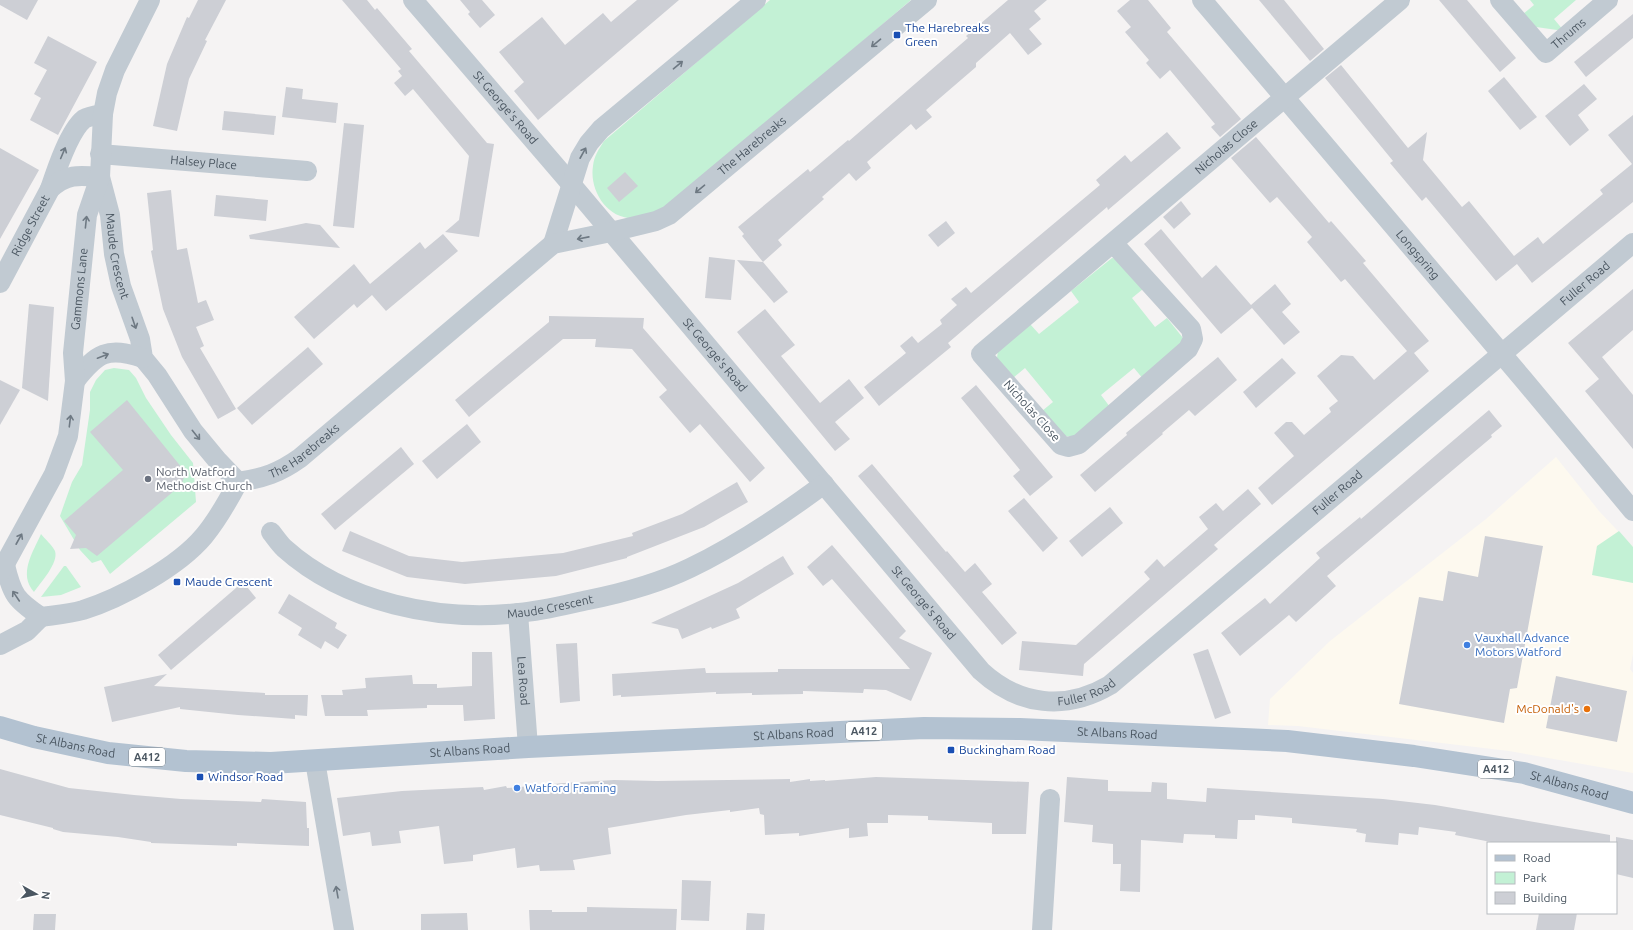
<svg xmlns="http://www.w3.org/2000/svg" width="1633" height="930" font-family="Ubuntu,sans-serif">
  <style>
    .commercial { fill: #fdf9ef }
    .green { fill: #c3f1d5 }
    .building { fill: #cdcfd5 }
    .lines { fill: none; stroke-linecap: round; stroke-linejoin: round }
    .minor { stroke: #c1cad2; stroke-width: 20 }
    .major { stroke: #b3c2d1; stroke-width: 22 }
    .oneway { stroke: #6e7983 }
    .transit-dot { fill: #1a4fb4; stroke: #fff; stroke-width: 1.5 }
    .worship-dot { fill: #6b7280; stroke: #fff; stroke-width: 1.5 }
    .shop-dot { fill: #3f7fe0; stroke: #fff; stroke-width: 1.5 }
    .food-dot { fill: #e8710a; stroke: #fff; stroke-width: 1.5 }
    .labels { text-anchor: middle; stroke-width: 4; stroke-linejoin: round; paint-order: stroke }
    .shield { fill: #fff; stroke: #808990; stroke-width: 1 }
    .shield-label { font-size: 11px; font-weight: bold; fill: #4a5661 }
    .transit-label { font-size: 12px; fill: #164399; stroke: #fff; text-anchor: start }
    .street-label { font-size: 12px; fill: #4a5661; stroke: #fff }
    .worship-label { font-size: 12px; fill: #5b616d; stroke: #fff; text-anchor: start }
    .shop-label { font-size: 12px; fill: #366cbe; stroke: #fff; text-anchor: start }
    .food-label { font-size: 12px; fill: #c56008; stroke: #fff; text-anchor: end }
  </style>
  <rect width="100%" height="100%" fill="#f5f3f3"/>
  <!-- commercial -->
  <path class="commercial" d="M1556,457L1599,511L1633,547V654L1630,669L1633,673V773L1509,751L1298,726L1268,725L1270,699L1330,641L1486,519Z"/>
  <!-- green -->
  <g class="green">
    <path d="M770,0H911L666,209C656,212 646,217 636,218C608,221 589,191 593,166C594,156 599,149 604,141Z"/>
    <path d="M1530,0H1576L1554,19L1564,31L1536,27L1523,14L1534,5Z"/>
    <path d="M1112,258L1120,259L1143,289L1132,298L1155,327L1167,318L1183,338V348L1144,380L1134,368L1101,395L1110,407L1073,437L1063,436L1042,411L1053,402L1025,368L1013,378L997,358L998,350L1030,324L1039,334L1079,302L1071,291Z"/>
    <path d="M114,368L129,370L136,378L146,398L171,435L193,463L196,502L110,574L101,560L92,563L80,550L60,516L72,482L82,465L90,410V392L96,380L105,370Z"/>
    <path d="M1619,531L1633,547V583L1592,575L1597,546Z"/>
    <path d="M41,534C45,539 52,545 55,551C59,563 40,583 34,592C18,574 33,552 41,534Z"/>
    <path d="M64,566H66L81,587L61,595L41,597Z"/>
  </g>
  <!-- building -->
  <g class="building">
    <path d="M0,0H38L27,20L0,5Z"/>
    <path d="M198,0H226L205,40L207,41L189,79L177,131L153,126L167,64L187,17L189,18Z"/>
    <path d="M342,0H367L375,10L377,8L412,49L409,51L487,143L494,144L479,237L445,232L459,220L469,156L413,89L405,96L394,83L402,76L398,71L401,69Z"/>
    <path d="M460,0H482L495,15L480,28L468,14L470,12Z"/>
    <path d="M637,0H679L538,120L514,91L524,82L499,52L542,17L565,45L603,13L611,22Z"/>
    <path d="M1008,0H1047L1034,11L1041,19L1029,29L1042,44L1028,55L1010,33L976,63V67L926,110L932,117L916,130L911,124L867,162L871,168L856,181L849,173L822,197L824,199L778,240L782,245L763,262L742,236L744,234L738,227L808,169L810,172L848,140L849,141L968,38L966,36Z"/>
    <path d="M1130,0H1148L1171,28L1167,32L1241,119L1220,137L1211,127L1215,124L1170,70L1160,79L1146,63L1149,60L1125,32L1131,27L1117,11Z"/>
    <path d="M1259,0H1284L1324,49L1310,61Z"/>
    <path d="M1439,0H1467L1516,58L1500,72Z"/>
    <path d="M1633,14V38L1586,77L1574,62Z"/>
    <path d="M48,36L97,62L58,135L30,120L41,98L34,94L47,70L34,63Z"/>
    <path d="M1341,65L1408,148L1427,132L1423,160L1462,207L1469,201L1514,256L1538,237L1543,244L1603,194L1600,190L1632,164L1608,135L1633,115V202L1532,283L1517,264L1496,281L1426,197L1422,201L1390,163L1393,161L1325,78Z"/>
    <path d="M1504,77L1537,117L1520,130L1488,91Z"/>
    <path d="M1584,84L1597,99L1578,115L1589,130L1570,146L1545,116Z"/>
    <path d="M286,87L303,89L302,99L338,103L336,123L282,117Z"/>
    <path d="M224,111L276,116L274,135L222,130Z"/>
    <path d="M344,123L364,125L354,228L333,226Z"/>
    <path d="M1167,132L1181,148L1108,210L1107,207L1066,242L948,343L951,347L879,406L864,387L906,353L900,346L912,336L918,343L942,324L940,320L957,305L951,299L966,287L971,293L1100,185L1096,180L1125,155L1131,162Z"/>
    <path d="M1256,137L1329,223L1331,221L1366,261L1363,263L1429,341L1414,353L1429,371L1272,505L1258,488L1294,456L1274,433L1286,422H1292L1304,435L1331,412L1329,408L1338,401L1317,376L1341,355L1353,356L1374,380L1407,351L1345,279L1341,282L1307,242L1312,237L1277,197L1270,203L1231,158Z"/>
    <path d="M0,148L39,170L0,239Z"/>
    <path d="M625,172L638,186L619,202L607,188Z"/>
    <path d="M171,190L177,250L187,248L198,303L206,300L214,320L196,327L204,346L200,348L236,409L218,419L182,357L163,309L156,276L151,251L153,250L147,193Z"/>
    <path d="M216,195L268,200L266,221L214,216Z"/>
    <path d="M1181,201L1191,214L1174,229L1163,217Z"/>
    <path d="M946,221L955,233L938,247L928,235Z"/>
    <path d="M306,223L320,225L340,248L250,239L249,235Z"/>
    <path d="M1161,229L1202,278L1216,265L1251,305L1275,284L1291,304L1282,312L1300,332L1284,345L1252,308L1221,334L1144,244Z"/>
    <path d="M443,234L458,251L386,311L372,295L357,308L354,304L314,339L294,317L354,264L370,284L420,242L425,249Z"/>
    <path d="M709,257L735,260L731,300L705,298Z"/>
    <path d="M737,260L763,262L788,292L774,303Z"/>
    <path d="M1633,289V330L1602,357L1633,395V449L1585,391L1599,379L1568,343Z"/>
    <path d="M29,304L54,307L48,401L22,388Z"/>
    <path d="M765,309L795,345L781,356L820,403L849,379L864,398L835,422L850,439L835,451L737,332Z"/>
    <path d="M549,316L644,318L643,328L765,468L750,482L700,424L690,433L659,397L667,390L632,349L595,347L596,339H563L469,417L455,400L549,322Z"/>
    <path d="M308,347L323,364L252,425L237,408Z"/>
    <path d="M1218,357L1237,380L1195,416L1189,410L1162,433L1163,434L1095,492L1080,475L1127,435L1126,433Z"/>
    <path d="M1282,358L1296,373L1256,408L1243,392Z"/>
    <path d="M0,380L20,390L0,425Z"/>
    <path d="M976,385L1053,477L1030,496L1013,476L1020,470L961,398Z"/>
    <path d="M127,400L186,473L181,485L97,556L86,548L70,549L76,535L64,521L123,470L90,432Z"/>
    <path d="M1489,410L1502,426L1491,435L1492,437L1327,576L1336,586L1296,622L1289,615L1240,656L1221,633L1265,598L1270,604L1320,558L1316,553L1360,517L1361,519Z"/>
    <path d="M467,424L481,442L437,479L422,461Z"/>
    <path d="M401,447L414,464L335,530L321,514Z"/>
    <path d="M872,464L946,552L947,551L965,572L975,563L992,584L982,592L1017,633L1002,645L858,476Z"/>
    <path d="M737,482L748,502L704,527L627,557V558L556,576L465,584L407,577L342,551L350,531L409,556L462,562L563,553L633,536L632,533L682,514Z"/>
    <path d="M1248,489L1261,504L1214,545L1218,549L1084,664L1083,676L1019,670L1022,641L1076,645L1150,579L1144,572L1157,559L1164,567L1208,529L1199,517L1216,503L1223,511Z"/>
    <path d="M1024,498L1058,538L1043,552L1008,511Z"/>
    <path d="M1110,507L1123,523L1082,557L1069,541Z"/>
    <path d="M1485,536L1543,546L1517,688L1510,689L1504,723L1399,704L1419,597L1443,601L1448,571L1478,577Z"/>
    <path d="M832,545L906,631L899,638L932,653L911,701L886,690L864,689L863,693L803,691V694L752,695V693L716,694V692L621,697V695L613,696L612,674L705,668L706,673L778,672V669H910L832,579L823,586L807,567Z"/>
    <path d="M783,556L794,574L736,609L740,618L712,629L711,627L682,639L678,629L651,623L738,583Z"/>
    <path d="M243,582L256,598L171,670L158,655Z"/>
    <path d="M289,594L337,623L335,628L347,635L338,649L325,641L321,649L298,635L302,628L278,613Z"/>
    <path d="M577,643L580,701L560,703L556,644Z"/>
    <path d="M1208,649L1231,713L1215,719L1193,654Z"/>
    <path d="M472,652H492L495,719L464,721L463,705H427V708L367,710L368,716H325L321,695H343L342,690L366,688L365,678L412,675L413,684H437V688L472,686Z"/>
    <path d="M167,674L154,686L265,693V695H308L307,716L295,715V719L238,715L180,709V707L112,722L104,687Z"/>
    <path d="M1556,676L1627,691L1617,742L1546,728Z"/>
    <path d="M0,769L69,788L134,795L181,799L261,802L262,799L306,802L307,828H309V846L237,843V846L151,843V842L118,837L63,832L53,829V828L0,815Z"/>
    <path d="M876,777L1029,782L1026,834H992V823L928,820V816L888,815V823H867L868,836L849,838V828L799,836V833L765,835L764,815L760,814L759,808L730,812V810L686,815L608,828L611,854L573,860L575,870L540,871L539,865L517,868L515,848L473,855V861L444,864L439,826L399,831L401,843L372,846L370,832L343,836L337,798L402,791L483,787L484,790L506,786L507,788L564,783L614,780L657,781L790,779V782L810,779V781L825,780V781Z"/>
    <path d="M1067,777L1108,780V791L1151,792L1152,782L1167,783V799L1206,802L1207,788L1383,799L1435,805L1610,835V843H1496L1455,835L1456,832L1419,827L1418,835L1399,833L1398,845L1365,842L1366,834L1356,832L1357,829L1292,823V818L1255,815V820H1238L1237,839L1215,838V835L1184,834L1183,843L1141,840L1140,892L1120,891L1121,864H1113V844L1092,842L1093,825L1064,822Z"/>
    <path d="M1616,837L1633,840V878L1616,874Z"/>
    <path d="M682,880L711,881L709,921L681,920Z"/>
    <path d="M587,907L677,909L676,930H530L529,910H552V912H587Z"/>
    <path d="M467,913L468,930H421V914Z"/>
    <path d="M747,913L765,914L764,930H746Z"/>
    <path d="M1539,913H1577L1574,930H1536Z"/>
    <path d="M34,914H56L55,930H33Z"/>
  </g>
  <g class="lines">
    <!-- minor -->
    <g class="minor">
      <path id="s1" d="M413,0L571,184L981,671C1019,706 1066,711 1110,685L1633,243"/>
      <path id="s2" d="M1202,0L1523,379L1633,511"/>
      <path id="s3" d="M1500,0L1546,53L1608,0"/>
      <path id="s4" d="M100,154L307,171"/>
      <path id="s5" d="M100,177L110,215L114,254L121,286L140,339L143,358L157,375L193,431L217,460L238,482"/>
      <path d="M50,189C56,171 69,131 84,119C89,116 97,115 103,114"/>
      <path id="s6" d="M1113,243L1191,329L1193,339L1188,349L1079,444L1068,447L1061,445L981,354L1400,0"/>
      <path d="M553,244L580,158L589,143L601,129L756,0"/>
      <path id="s7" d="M0,283L50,189C66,174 78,175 100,177"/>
      <path d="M75,381C97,353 107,346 143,358"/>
      <path id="s8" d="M271,532C275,537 279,543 284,548C345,603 439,622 519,613C542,611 565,605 588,600C623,593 657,584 690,568C738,545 781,516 824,484"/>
      <path id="s9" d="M5,565C12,595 16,600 41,617C55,615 69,614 83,610C121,598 178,567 204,536C218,519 228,501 238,482C264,478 279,473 300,458L553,244L611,232L656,221L669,215L927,0"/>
      <path id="s10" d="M0,573L54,474L68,436L75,381L73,353L87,215L100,177L103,114L107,93L115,70L150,0"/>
      <path id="s11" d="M518,613L528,747"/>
      <path d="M0,645L27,631L41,617"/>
      <path d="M315,761L344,930"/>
      <path d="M1042,930L1050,799"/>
    </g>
    <!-- major -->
    <path class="major" id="s12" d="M0,727L34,737L108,753L186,761L271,763L528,747L924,728L1020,729L1287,741L1414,756L1524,773L1633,803"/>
  </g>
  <!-- one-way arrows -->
  <defs><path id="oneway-shaft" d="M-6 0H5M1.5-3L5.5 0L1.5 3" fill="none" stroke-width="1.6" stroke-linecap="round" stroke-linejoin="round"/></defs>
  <g class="oneway">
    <use href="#oneway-shaft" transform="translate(876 43) rotate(140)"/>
    <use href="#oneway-shaft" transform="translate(678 65) rotate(-40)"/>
    <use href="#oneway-shaft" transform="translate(63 153) rotate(-67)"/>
    <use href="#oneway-shaft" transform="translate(583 153) rotate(-61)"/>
    <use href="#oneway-shaft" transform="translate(700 189) rotate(140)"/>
    <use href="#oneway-shaft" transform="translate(86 222) rotate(-84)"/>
    <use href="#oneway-shaft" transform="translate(583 238) rotate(169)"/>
    <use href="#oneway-shaft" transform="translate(134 323) rotate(71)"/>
    <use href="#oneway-shaft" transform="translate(103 356) rotate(-21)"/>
    <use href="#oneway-shaft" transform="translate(70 421) rotate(-83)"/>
    <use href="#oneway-shaft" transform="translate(196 435) rotate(51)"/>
    <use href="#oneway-shaft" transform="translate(19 539) rotate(-61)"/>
    <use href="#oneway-shaft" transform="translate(16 596) rotate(-124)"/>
    <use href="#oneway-shaft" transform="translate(337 892) rotate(-100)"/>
  </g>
  <!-- markers -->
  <g class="transit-dot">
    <rect x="893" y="31" width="8" height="8" rx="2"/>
    <rect x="173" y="578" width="8" height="8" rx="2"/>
    <rect x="947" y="746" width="8" height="8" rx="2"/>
    <rect x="196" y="773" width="8" height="8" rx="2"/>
  </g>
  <circle class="worship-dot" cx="148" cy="479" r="4"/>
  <g class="shop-dot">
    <circle cx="1467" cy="645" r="4"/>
    <circle cx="517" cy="788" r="4"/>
  </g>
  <circle class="food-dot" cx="1587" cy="709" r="4"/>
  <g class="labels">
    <!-- shield labels -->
    <g class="shield">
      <rect x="846" y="722" width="36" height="18" rx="3"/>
      <rect x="129" y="748" width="36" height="18" rx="3"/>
      <rect x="1478" y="760" width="36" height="18" rx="3"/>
    </g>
    <g class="shield-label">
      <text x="864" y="735">A412</text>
      <text x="147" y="761">A412</text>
      <text x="1496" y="773">A412</text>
    </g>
    <!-- transit labels -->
    <g class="transit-label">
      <text x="905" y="32">The Harebreaks<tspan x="905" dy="14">Green</tspan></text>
      <text x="185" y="586">Maude Crescent</text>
      <text x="959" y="754">Buckingham Road</text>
      <text x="208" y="781">Windsor Road</text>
    </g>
    <!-- street labels -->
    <g class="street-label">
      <text dy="4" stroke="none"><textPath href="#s3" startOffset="100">Thrums</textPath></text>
      <text dy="4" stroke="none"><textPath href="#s1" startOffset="142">St George's Road</textPath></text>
      <text dy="4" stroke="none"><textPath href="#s9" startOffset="942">The Harebreaks</textPath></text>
      <text dy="4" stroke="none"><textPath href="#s6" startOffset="743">Nicholas Close</textPath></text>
      <text dy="4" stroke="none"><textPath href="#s4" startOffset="104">Halsey Place</textPath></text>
      <text dy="4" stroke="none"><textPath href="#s7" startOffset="65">Ridge Street</textPath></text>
      <text dy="4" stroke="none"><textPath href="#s2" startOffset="334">Longspring</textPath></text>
      <text dy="4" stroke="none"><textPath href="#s5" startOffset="81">Maude Crescent</textPath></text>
      <text dy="4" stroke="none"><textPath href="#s1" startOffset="1641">Fuller Road</textPath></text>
      <text dy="4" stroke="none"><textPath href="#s10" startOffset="301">Gammons Lane</textPath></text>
      <text dy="4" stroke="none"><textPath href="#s1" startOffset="466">St George's Road</textPath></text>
      <text transform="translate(1032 411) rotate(48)" y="4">Nicholas Close</text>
      <text dy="4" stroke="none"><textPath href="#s9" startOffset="390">The Harebreaks</textPath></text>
      <text dy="4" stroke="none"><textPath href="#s1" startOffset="1317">Fuller Road</textPath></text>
      <text dy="4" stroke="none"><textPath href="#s1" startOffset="790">St George's Road</textPath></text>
      <text dy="4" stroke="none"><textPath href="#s8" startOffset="303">Maude Crescent</textPath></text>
      <text dy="4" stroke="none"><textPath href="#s11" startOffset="68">Lea Road</textPath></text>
      <text dy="4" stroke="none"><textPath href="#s1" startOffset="994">Fuller Road</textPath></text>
      <text dy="4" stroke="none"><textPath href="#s12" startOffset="1122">St Albans Road</textPath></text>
      <text dy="4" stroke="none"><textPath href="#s12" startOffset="798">St Albans Road</textPath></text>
      <text dy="4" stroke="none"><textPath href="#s12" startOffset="78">St Albans Road</textPath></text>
      <text dy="4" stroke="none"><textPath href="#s12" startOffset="474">St Albans Road</textPath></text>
      <text dy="4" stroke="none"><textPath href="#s12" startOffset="1578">St Albans Road</textPath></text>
    </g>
    <!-- worship labels -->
    <g class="worship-label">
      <text x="156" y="476">North Watford<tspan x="156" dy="14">Methodist Church</tspan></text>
    </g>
    <!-- shop labels -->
    <g class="shop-label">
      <text x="1475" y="642">Vauxhall Advance<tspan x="1475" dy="14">Motors Watford</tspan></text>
      <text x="525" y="792">Watford Framing</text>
    </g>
    <!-- food labels -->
    <g class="food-label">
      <text x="1579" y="713">McDonald's</text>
    </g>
  </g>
  <!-- legend -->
  <rect x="1487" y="842" width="130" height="72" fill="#ffffff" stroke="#b7bbc0"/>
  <rect x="1495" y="855" width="20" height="6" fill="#b3c2d1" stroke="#b7bbc0"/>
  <text x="1523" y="862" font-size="12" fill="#4a5661">Road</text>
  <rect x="1495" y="872" width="20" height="12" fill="#c3f1d5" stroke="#b7bbc0"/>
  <text x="1523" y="882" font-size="12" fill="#4a5661">Park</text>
  <rect x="1495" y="892" width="20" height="12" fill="#cdcfd5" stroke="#b7bbc0"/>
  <text x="1523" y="902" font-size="12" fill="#4a5661">Building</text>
  <!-- north arrow -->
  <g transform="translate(36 894) rotate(98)" stroke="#ffffff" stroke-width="3" paint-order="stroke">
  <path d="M0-3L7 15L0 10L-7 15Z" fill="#4a5661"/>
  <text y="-6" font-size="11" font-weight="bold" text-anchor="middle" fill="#4a5661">N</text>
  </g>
</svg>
